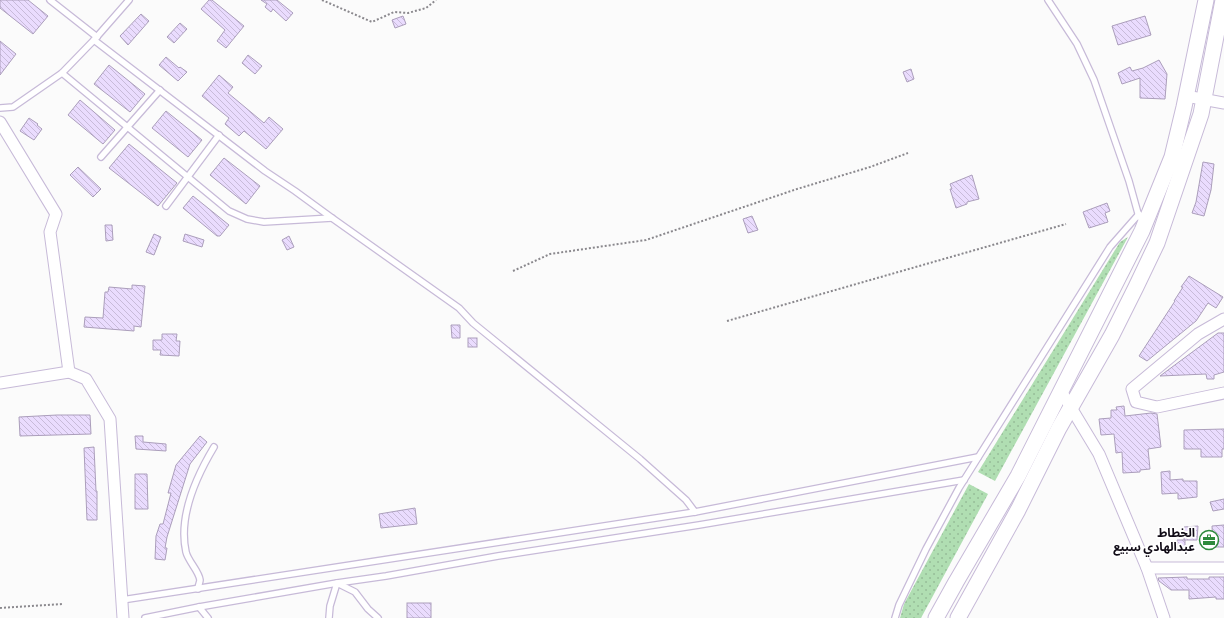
<svg xmlns="http://www.w3.org/2000/svg" width="1224" height="618" font-family="'Source Sans 3','Noto Sans Arabic',sans-serif">
  <style>
    .grass { fill: url(#grass-dots) }
    .building { fill: url(#building-back-hatch); stroke: #ab9ebb }
    .lines { fill: none; stroke-linecap: round; stroke-linejoin: round }
    .service-casing { stroke: #c7bad8; stroke-width: 8 }
    .minor-casing { stroke: #c7bad8; stroke-width: 13 }
    .secondary-casing { stroke: #c7bad8; stroke-width: 17 }
    .path { stroke: #8a888d; stroke-width: 2; stroke-dasharray: 2 2; stroke-linecap: butt }
    .service { stroke: #fff; stroke-width: 5.5 }
    .minor { stroke: #fff; stroke-width: 11 }
    .secondary { stroke: #fff; stroke-width: 15 }
    .labels { text-anchor: middle; stroke-width: 3.5; stroke-linejoin: round; paint-order: stroke }
    .poi-label { font-size: 12px; font-weight: bold; fill: #100b16; stroke: #fff; text-anchor: end }
  </style>
  <defs>
    <pattern id="grass-dots" width="8" height="8" patternUnits="userSpaceOnUse"><rect width="8" height="8" fill="#b0deb2"/><path d="M2 2h.1M6 6h.1" fill="none" stroke="#96bd98" stroke-width="1.8" stroke-linecap="round"/></pattern>
    <pattern id="building-back-hatch" width="6" height="6" patternUnits="userSpaceOnUse"><rect width="6" height="6" fill="#eadcfe"/><path d="M-1 5l2 2M0 0l6 6M5-1l2 2" fill="none" stroke="#c8bbd9"/></pattern>
  </defs>
  <rect width="100%" height="100%" fill="#fbfbfb"/>
  <!-- grass -->
  <g class="grass">
    <path d="M1128,237L995,481L978,472L1120,242Z"/>
    <path d="M969,484L988,494L921,618H900L904,604Z"/>
  </g>
  <!-- building -->
  <g class="building">
    <path d="M0,0H28L48,16L33,34L0,8Z"/>
    <path d="M209,0H212L244,26L226,48L217,41L225,30L201,9Z"/>
    <path d="M261,0H277L293,13L286,21L273,9L271,12L265,7L267,4Z"/>
    <path d="M141,14L149,21L128,45L120,36Z"/>
    <path d="M403,16L406,24L395,28L392,20Z"/>
    <path d="M1145,16L1151,35L1118,45L1112,26Z"/>
    <path d="M180,23L187,29L174,43L167,37Z"/>
    <path d="M0,41L16,54L0,75Z"/>
    <path d="M248,55L262,66L255,74L242,63Z"/>
    <path d="M166,57L179,68L180,67L187,72L178,81L159,65Z"/>
    <path d="M1159,60L1167,74L1165,99L1140,98V78L1122,84L1118,73L1130,67L1132,71L1143,68Z"/>
    <path d="M109,65L145,94L130,112L94,84Z"/>
    <path d="M911,69L914,79L907,82L903,72Z"/>
    <path d="M219,75L233,87L228,93L264,123L269,117L283,129L266,149L244,131L239,136L225,124L229,118L202,96Z"/>
    <path d="M80,100L115,130L103,144L68,115Z"/>
    <path d="M166,111L202,140L188,157L152,128Z"/>
    <path d="M29,118L38,124L37,125L42,129L34,140L20,131Z"/>
    <path d="M129,144L177,183L158,206L109,168Z"/>
    <path d="M224,158L260,186L246,204L210,175Z"/>
    <path d="M1203,162L1214,164L1211,190L1204,216L1192,213L1196,202Z"/>
    <path d="M78,167L101,189L93,197L70,175Z"/>
    <path d="M972,175L979,199L967,202V204L956,208L950,189H952L950,184Z"/>
    <path d="M193,196L229,225L220,236H217L183,208Z"/>
    <path d="M1107,203L1110,211L1105,213L1108,222L1089,228L1083,212Z"/>
    <path d="M752,216L758,230L748,233L743,219Z"/>
    <path d="M105,225H112L113,240L106,241Z"/>
    <path d="M154,234L161,237L154,255L146,252Z"/>
    <path d="M185,234L204,240L202,247L183,241Z"/>
    <path d="M289,236L294,247L287,250L282,240Z"/>
    <path d="M1189,276L1223,297L1216,308L1208,303L1196,321L1147,361L1139,356L1175,301H1174L1183,287H1181Z"/>
    <path d="M132,285L145,286L141,327L134,326V331L84,327L85,317L103,318L105,292H108L109,287L132,289Z"/>
    <path d="M451,325H460V338H452Z"/>
    <path d="M1218,333H1224V372L1214,375V379H1207L1206,374L1160,376Z"/>
    <path d="M162,334H177L176,341H180L179,356L160,355L161,350H153V340H162Z"/>
    <rect x="468" y="338" width="9" height="9"/>
    <path d="M1124,406L1125,416L1151,413L1157,414L1161,447L1148,449L1150,469L1140,470V472L1123,473L1122,452L1116,453L1114,434L1101,435L1099,419L1111,418V410H1117L1116,407Z"/>
    <path d="M57,415H90L91,434L20,436L19,417Z"/>
    <path d="M1224,429V449H1222V457H1201V449H1184V430Z"/>
    <path d="M135,436H143V442L166,444V451L136,449Z"/>
    <path d="M200,436L207,442L190,464L167,537L165,548H167L165,560L155,559L156,536L160,524H163L171,493H168L176,465Z"/>
    <path d="M94,447L96,491H97V520H87L84,448Z"/>
    <path d="M1170,471V480L1183,479V481H1197V497L1178,499V493L1162,494L1161,472Z"/>
    <path d="M135,474H147L148,509H135Z"/>
    <path d="M1224,499V509L1213,511L1210,502Z"/>
    <path d="M415,508L417,524L381,528L379,514Z"/>
    <path d="M1224,525V547H1213L1212,526Z"/>
    <path d="M1198,526L1197,540H1184V527Z"/>
    <path d="M1177,540H1185V551L1177,552Z"/>
    <path d="M1187,577V579H1209V577H1224V599H1216V597L1189,599V590H1171L1159,581L1158,578Z"/>
    <rect x="407" y="603" width="24" height="15"/>
  </g>
  <g class="lines">
    <defs>
      <g id="service">
        <path d="M50,0L97,37"/>
        <path d="M1048,0L1077,44L1094,80L1129,181L1139,217"/>
        <path d="M94,40L265,171L295,191L332,218L459,308L473,323L640,459L686,500L695,512"/>
        <path d="M62,73L229,211L247,219L264,222L332,218"/>
        <path d="M0,108L13,107L62,73L94,40L129,0"/>
        <path d="M101,157L160,90"/>
        <path d="M166,206L219,135"/>
        <path d="M198,589C198,586 200,582 200,580C199,571 188,561 186,552C178,516 196,477 214,447"/>
        <path d="M122,600L695,512L978,457"/>
        <path d="M199,607L208,618"/>
        <path d="M145,618L199,607L337,583L386,576L498,556L699,525L964,480"/>
        <path d="M329,618L330,606L337,583L355,592L368,609L378,618"/>
        <path d="M895,618L899,605L926,549L959,488L1110,247L1139,214"/>
      </g>
      <g id="minor">
        <path d="M1186,96L1224,103"/>
        <path d="M0,122L56,214L50,232L69,372"/>
        <path d="M1224,319L1198,334L1132,389L1136,402L1157,407L1224,393"/>
        <path d="M0,383L69,372L86,379L110,419L123,618"/>
        <path d="M1061,391L1099,454L1147,568L1164,618"/>
        <path d="M1147,568H1224"/>
      </g>
      <g id="secondary">
        <path d="M936,618L956,582L1018,476L1142,231L1172,157L1184,107L1206,0"/>
        <path d="M958,618L1018,510L1059,428L1112,335L1136,287L1157,243L1201,114L1223,0"/>
      </g>
    </defs>
    <!-- service casing -->
    <use href="#service" class="service-casing"/>
    <!-- minor casing -->
    <use href="#minor" class="minor-casing"/>
    <!-- secondary casing -->
    <use href="#secondary" class="secondary-casing"/>
    <!-- path -->
    <g class="path">
      <path d="M322,0L372,22L394,12L408,13L426,8L436,0"/>
      <path d="M513,271L550,254L646,240L797,189L870,167L908,153"/>
      <path d="M727,321L1066,224"/>
      <path d="M0,608L63,604"/>
    </g>
    <!-- service -->
    <use href="#service" class="service"/>
    <!-- minor -->
    <use href="#minor" class="minor"/>
    <!-- secondary -->
    <use href="#secondary" class="secondary"/>
  </g>
  <!-- icons -->
  <defs>
    <symbol id="office-ring" viewBox="-11 -11 22 22"><circle r="9.5" fill="#fff" stroke="#2e8a3c" stroke-width="1.5"/><path d="M-6-3h4V-5.5h4V-3h4V5H-6ZM-1-4.5V-3h2v-1.5ZM-6 0V1H6V0Z" fill="#2e8a3c"/></symbol>
  </defs>
  <g fill-rule="evenodd">
    <use href="#office-ring" x="1198" y="529" width="22" height="22"/>
  </g>
  <g class="labels">
    <!-- poi labels -->
    <g class="poi-label">
      <text x="1195" y="537">الخطاط<tspan x="1195" dy="14">عبدالهادي سبيع</tspan></text>
    </g>
  </g>
</svg>
